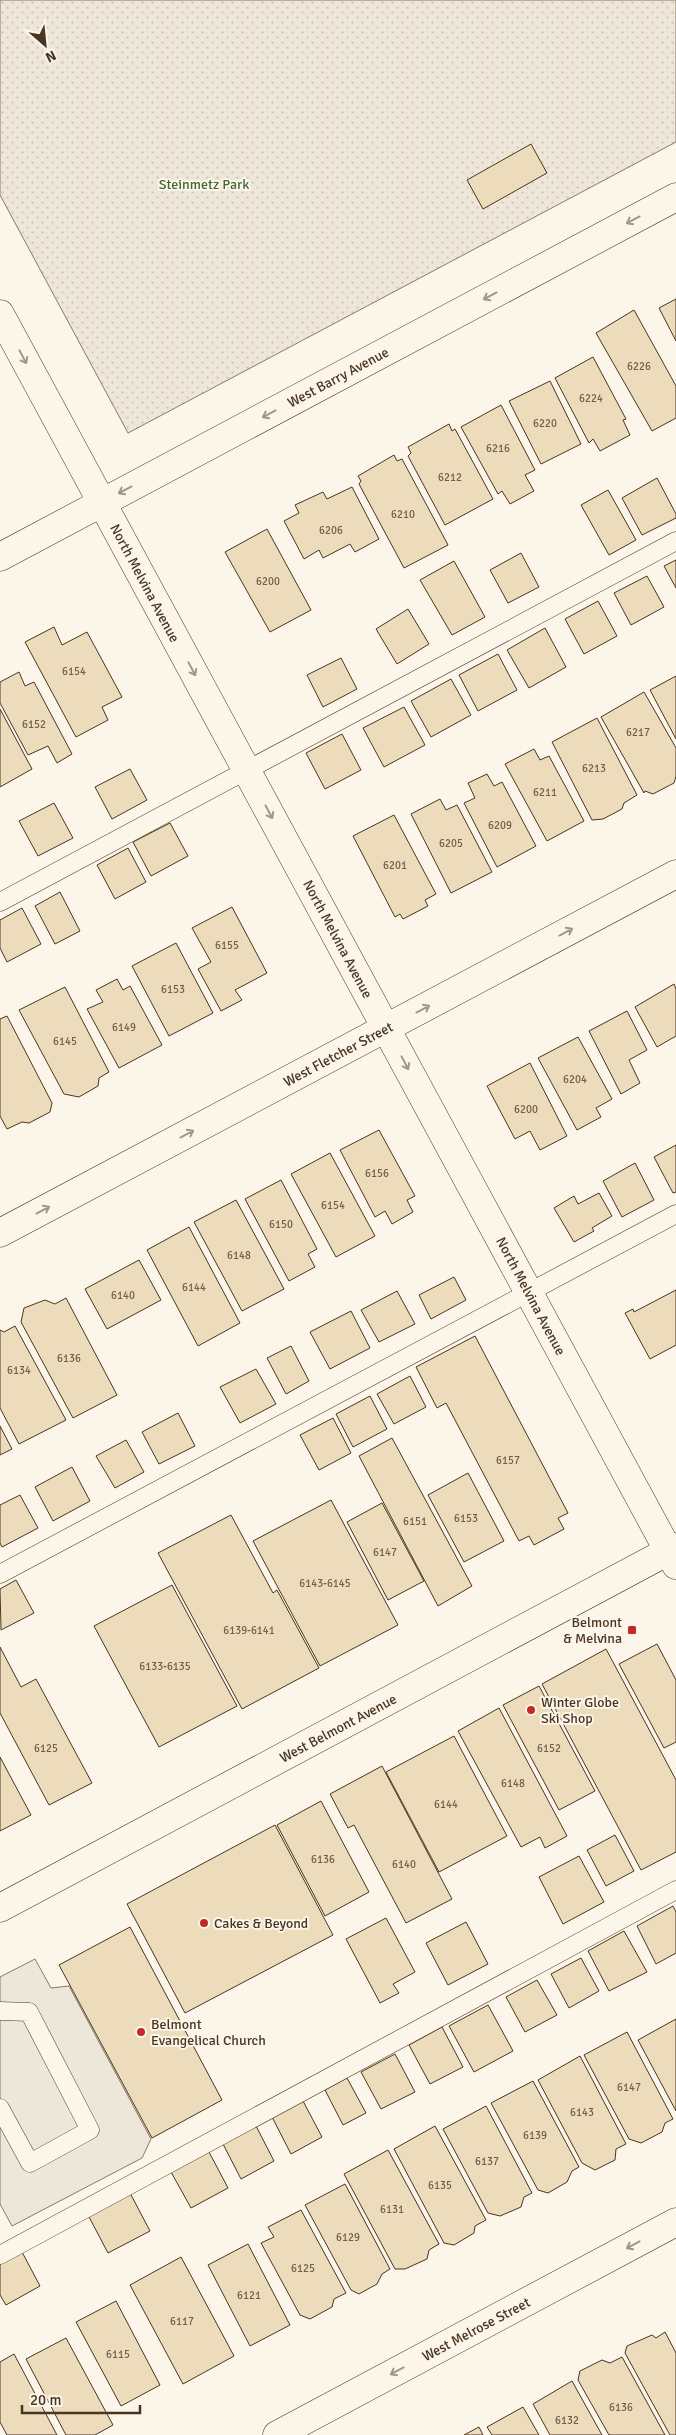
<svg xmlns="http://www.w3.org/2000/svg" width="676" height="2435" font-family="Signika,sans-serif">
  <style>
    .park { fill: url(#park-dots); stroke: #887966 }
    .parking { fill: #ede7d9; stroke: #887966 }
    .building { fill: #ecdcbc; stroke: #4a3520 }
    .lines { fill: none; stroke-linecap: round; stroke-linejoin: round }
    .lane-casing { stroke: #4a3520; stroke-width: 19 }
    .street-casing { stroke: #4a3520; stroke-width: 29 }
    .secondary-casing { stroke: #4a3520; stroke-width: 29 }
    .lane { stroke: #fbf6e9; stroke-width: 18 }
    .street { stroke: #fbf6e9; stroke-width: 28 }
    .secondary { stroke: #fbf6e9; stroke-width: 28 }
    .oneway { stroke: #a29684 }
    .poi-dot { fill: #c62828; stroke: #fbf6e9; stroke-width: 2 }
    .labels { text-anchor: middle; stroke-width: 4; stroke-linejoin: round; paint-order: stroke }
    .number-label { font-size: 11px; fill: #725f47 }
    .park-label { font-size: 14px; fill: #436837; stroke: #fbf6e9 }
    .street-label { font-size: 14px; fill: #4a3520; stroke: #fbf6e9 }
    .poi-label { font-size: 14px; fill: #4a3520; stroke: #fbf6e9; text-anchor: start }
  </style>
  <defs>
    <pattern id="park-dots" width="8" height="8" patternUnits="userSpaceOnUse" patternTransform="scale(1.25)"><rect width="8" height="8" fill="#ede6d9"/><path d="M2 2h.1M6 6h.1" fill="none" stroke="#cdc6ba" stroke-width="1.8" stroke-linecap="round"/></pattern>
  </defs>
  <rect width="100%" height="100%" fill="#fbf6e9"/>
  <!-- park -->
  <path class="park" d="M0,0H676V142L128,433L0,195Z"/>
  <!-- parking -->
  <path class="parking" d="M35,1959L51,1988L69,1986L151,2139L142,2158L12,2226L0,2204V1977Z"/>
  <!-- building -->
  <g class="building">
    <path d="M531,144L547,173L483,209L467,180Z"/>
    <path d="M676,299V341L659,308Z"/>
    <path d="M634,310L676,386V418L652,431L596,333Z"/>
    <path d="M593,357L626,419L623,420L630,435L600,451L593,439L589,443L555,378Z"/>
    <path d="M550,381L581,444L541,464L509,401Z"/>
    <path d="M501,405L535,470L525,475L534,491L510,504L502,491L498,494L461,427Z"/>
    <path d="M449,424L452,431L455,429L493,499L445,525L408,456L411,453L408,447Z"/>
    <path d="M394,455L397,461L402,459L448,545L404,568L359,484L361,481L358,476Z"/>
    <path d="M657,478L676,514V518L642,535L622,498Z"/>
    <path d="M352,487L379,539L355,552L350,544L323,558L319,550L304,559L284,521L299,513L295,505L323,492L327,499Z"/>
    <path d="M608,490L636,540L609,555L581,505Z"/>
    <path d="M267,529L311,610L270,632L225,552Z"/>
    <path d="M521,553L539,587L508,603L490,570Z"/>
    <path d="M676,560V588L664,566Z"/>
    <path d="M454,561L485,617L452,635L420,580Z"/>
    <path d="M647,576L664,607L631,625L614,593Z"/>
    <path d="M598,601L617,636L584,654L565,619Z"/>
    <path d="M408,609L429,644L397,664L376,629Z"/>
    <path d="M54,627L62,645L87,632L122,697L102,707L108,720L76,737L25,642Z"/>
    <path d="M545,628L566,667L529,688L507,650Z"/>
    <path d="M498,654L517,690L478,711L459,675Z"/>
    <path d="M341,658L357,689L323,707L307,675Z"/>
    <path d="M19,672L25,686L34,682L72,754L57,763L48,746L28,755L0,703V682Z"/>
    <path d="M676,676V739L650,690Z"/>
    <path d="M451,679L471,715L431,737L411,701Z"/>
    <path d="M644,692L676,748V776L674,783L653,794L645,791L644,793L601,717Z"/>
    <path d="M404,707L425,745L384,767L363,728Z"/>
    <path d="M0,709L32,769L0,787Z"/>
    <path d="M597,718L637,795L624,803L622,809L603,819L592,820L552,742Z"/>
    <path d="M342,734L361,770L325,789L306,753Z"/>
    <path d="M534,749L540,760L549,756L584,821L547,841L505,764Z"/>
    <path d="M130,769L147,800L112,819L95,787Z"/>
    <path d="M487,774L494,786L502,782L536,846L497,867L464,803L475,798L468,783Z"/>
    <path d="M440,799L446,810L457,805L492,872L451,893L411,814Z"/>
    <path d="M54,803L73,838L38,856L19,821Z"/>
    <path d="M394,815L436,894L425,900L428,906L403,919L400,914L395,917L353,836Z"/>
    <path d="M170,823L188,856L151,876L133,842Z"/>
    <path d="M128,848L146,882L115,899L97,865Z"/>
    <path d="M60,892L80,931L55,944L35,906Z"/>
    <path d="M232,907L267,973L235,990L242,1000L221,1011L198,969L211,962L192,928Z"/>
    <path d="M22,908L41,944L7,962L0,948V920Z"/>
    <path d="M176,943L213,1013L169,1036L132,966Z"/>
    <path d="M117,979L123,990L130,986L162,1045L119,1068L87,1009L103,1002L96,990Z"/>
    <path d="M674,984L676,989V1036L657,1047L635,1007Z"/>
    <path d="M65,987L109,1072L99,1078L98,1086L79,1097L64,1094L19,1010Z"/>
    <path d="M627,1011L647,1050L629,1060L640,1083L621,1094L589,1031Z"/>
    <path d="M7,1016L52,1103L50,1112L29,1123L22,1122L7,1129L0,1116V1019Z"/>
    <path d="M578,1037L612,1099L596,1108L601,1117L577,1130L538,1058Z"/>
    <path d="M530,1063L567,1136L540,1150L530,1131L515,1139L487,1086Z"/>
    <path d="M379,1130L415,1196L407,1200L413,1212L392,1224L385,1211L375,1217L340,1150Z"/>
    <path d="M676,1145V1192L673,1193L654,1157Z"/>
    <path d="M330,1153L375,1236L336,1257L291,1174Z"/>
    <path d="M635,1163L654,1200L622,1217L603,1181Z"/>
    <path d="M281,1180L317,1249L308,1254L315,1267L289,1281L245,1199Z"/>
    <path d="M599,1193L612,1216L592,1228L594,1231L574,1242L554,1208L574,1196L578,1204Z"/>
    <path d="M236,1200L284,1289L242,1311L194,1222Z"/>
    <path d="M189,1227L240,1323L198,1346L147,1250Z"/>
    <path d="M139,1260L161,1300L107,1329L85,1289Z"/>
    <path d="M454,1277L466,1300L431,1319L419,1295Z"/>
    <path d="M676,1290V1345L650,1359L625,1313L633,1309L634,1312Z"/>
    <path d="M397,1291L415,1324L379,1342L361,1310Z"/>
    <path d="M66,1298L117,1395L73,1418L21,1322L24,1308L45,1300L55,1304Z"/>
    <path d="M351,1311L370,1348L330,1369L310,1332Z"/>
    <path d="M15,1326L66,1420L19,1444L0,1408V1330L4,1332Z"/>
    <path d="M475,1336L568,1513L558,1518L564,1529L534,1545L529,1536L519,1541L446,1403L437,1408L416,1367Z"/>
    <path d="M291,1346L309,1381L286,1394L267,1358Z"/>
    <path d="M256,1369L276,1404L240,1423L220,1387Z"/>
    <path d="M410,1376L426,1407L394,1424L377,1394Z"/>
    <path d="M370,1396L387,1429L353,1447L336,1414Z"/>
    <path d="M178,1413L195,1446L159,1464L142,1432Z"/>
    <path d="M333,1418L351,1453L319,1470L300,1435Z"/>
    <path d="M0,1426L12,1449L0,1455Z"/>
    <path d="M392,1438L472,1586L438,1606L359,1456Z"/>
    <path d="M126,1440L144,1472L115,1488L96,1456Z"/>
    <path d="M72,1467L90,1501L53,1521L35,1487Z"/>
    <path d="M468,1473L504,1541L464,1562L428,1495Z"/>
    <path d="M20,1495L38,1528L2,1547L0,1543V1505Z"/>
    <path d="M331,1500L398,1625L320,1666L253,1541Z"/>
    <path d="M382,1503L424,1581L388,1600L347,1522Z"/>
    <path d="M231,1515L273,1593L277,1590L319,1668L242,1709L158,1553Z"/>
    <path d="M16,1580L34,1613L1,1630L0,1589Z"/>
    <path d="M172,1585L237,1706L159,1747L94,1626Z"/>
    <path d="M657,1644L676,1680V1742L664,1748L619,1664Z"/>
    <path d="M0,1647L21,1687L36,1679L92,1783L49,1805L0,1713Z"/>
    <path d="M606,1649L676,1780V1852L641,1870L542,1684Z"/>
    <path d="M539,1686L595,1791L559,1810L503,1705Z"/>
    <path d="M499,1708L567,1836L545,1848L540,1837L521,1847L458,1731Z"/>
    <path d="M454,1736L507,1836L439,1872L386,1772Z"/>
    <path d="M0,1757L31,1815L0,1831Z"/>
    <path d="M382,1766L452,1899L406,1923L354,1825L348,1828L330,1794Z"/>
    <path d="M321,1801L369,1892L325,1916L277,1825Z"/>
    <path d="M275,1825L333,1935L185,2013L127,1904Z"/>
    <path d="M615,1835L634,1871L606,1886L587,1850Z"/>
    <path d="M579,1856L604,1902L563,1924L539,1877Z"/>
    <path d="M673,1906L676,1912V1953L656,1964L637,1926Z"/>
    <path d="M386,1918L415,1972L393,1984L399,1993L380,2003L346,1939Z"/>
    <path d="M466,1922L488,1964L448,1985L426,1943Z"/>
    <path d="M130,1927L222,2100L152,2138L59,1965Z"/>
    <path d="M624,1931L647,1972L609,1991L588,1951Z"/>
    <path d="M581,1958L599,1991L569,2008L551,1974Z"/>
    <path d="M537,1980L557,2015L525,2032L506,1997Z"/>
    <path d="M488,2005L513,2051L474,2072L449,2026Z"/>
    <path d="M676,2019V2111L638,2040Z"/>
    <path d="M442,2027L463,2067L430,2084L409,2045Z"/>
    <path d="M627,2032L673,2119L665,2123L662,2132L641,2143L629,2139L584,2055Z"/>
    <path d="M395,2054L415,2092L381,2109L361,2072Z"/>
    <path d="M580,2056L626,2144L616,2149L615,2160L595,2170L582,2163L538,2080Z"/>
    <path d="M347,2078L366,2113L343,2125L325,2090Z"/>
    <path d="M533,2081L579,2167L572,2171L567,2182L548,2193L538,2190L491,2103Z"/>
    <path d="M303,2101L322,2137L291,2154L272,2117Z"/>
    <path d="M486,2106L532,2193L524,2197L521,2207L500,2216L488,2213L443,2129Z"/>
    <path d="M256,2126L274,2161L241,2179L223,2144Z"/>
    <path d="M435,2126L486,2220L475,2226L474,2233L454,2245L444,2243L394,2149Z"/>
    <path d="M388,2150L439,2244L429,2250L427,2259L405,2269H395L344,2174Z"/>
    <path d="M209,2152L228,2188L191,2208L171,2172Z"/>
    <path d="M345,2184L390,2269L382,2274L377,2284L359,2294L351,2290L305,2205Z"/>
    <path d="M130,2193L150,2231L108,2253L88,2215Z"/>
    <path d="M301,2210L346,2293L334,2299L332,2307L310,2319L300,2315L261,2243L274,2237L268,2227Z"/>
    <path d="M248,2244L290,2325L250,2346L208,2265Z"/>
    <path d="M22,2252L40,2286L6,2305L0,2295V2264Z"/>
    <path d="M181,2257L234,2356L183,2384L130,2285Z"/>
    <path d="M116,2301L160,2385L121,2406L76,2322Z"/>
    <path d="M665,2332L676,2353V2435H670L625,2353L627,2346L652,2335L656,2338Z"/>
    <path d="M66,2338L113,2425L95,2435H66L26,2359Z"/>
    <path d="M14,2354L57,2435H7L0,2422V2362Z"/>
    <path d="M622,2357L665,2435H609L578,2380L580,2371L602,2360L610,2363Z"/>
    <path d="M572,2381L602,2435H550L533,2404Z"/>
    <path d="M523,2407L539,2435H492L487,2427Z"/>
    <path d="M479,2427L483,2435H464Z"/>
  </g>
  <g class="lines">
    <defs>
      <g id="lane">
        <path d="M0,902L676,541"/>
        <path d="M0,1574L676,1214"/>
        <path d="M0,2011L29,2012L90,2130L30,2163L0,2108"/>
        <path d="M0,2255L676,1890"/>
      </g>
      <g id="street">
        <path d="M0,314L676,1565"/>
        <path d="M0,557L676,197"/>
        <path d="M0,1233L676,874"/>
        <path d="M277,2435L676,2222"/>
      </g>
      <path id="secondary" d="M0,1908L676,1547"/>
    </defs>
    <!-- lane casing -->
    <use href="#lane" class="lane-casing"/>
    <!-- street casing -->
    <use href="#street" class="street-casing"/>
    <!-- secondary casing -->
    <use href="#secondary" class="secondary-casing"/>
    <!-- lane -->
    <use href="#lane" class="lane"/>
    <!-- street -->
    <use href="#street" class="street"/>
    <!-- secondary -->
    <use href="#secondary" class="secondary"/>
  </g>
  <!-- one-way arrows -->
  <defs><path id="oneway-shaft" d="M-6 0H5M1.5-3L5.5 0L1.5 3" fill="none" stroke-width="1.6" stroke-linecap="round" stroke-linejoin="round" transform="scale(1.25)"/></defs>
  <g class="oneway">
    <use href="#oneway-shaft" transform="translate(633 220) rotate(152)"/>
    <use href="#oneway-shaft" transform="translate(490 296) rotate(152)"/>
    <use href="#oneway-shaft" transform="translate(23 357) rotate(62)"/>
    <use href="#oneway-shaft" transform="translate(269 414) rotate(152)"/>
    <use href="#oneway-shaft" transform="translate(125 490) rotate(152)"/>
    <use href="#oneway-shaft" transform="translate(192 669) rotate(62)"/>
    <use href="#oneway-shaft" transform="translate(269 812) rotate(62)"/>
    <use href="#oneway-shaft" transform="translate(566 932) rotate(-28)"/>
    <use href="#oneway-shaft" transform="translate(423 1009) rotate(-28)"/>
    <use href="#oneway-shaft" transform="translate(405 1063) rotate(62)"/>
    <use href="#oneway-shaft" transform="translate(187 1134) rotate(-28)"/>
    <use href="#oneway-shaft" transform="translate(43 1210) rotate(-28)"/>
    <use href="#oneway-shaft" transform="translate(633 2245) rotate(152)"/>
    <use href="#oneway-shaft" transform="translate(397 2371) rotate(152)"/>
  </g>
  <!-- markers -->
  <g class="poi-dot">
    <rect x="627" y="1625" width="10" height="10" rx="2.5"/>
    <circle cx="531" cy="1710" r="5"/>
    <circle cx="204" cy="1923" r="5"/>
    <circle cx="141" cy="2032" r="5"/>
  </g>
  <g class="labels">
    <!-- number labels -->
    <g class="number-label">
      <text x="639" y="370">6226</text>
      <text x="591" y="402">6224</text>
      <text x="545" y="427">6220</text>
      <text x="498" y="452">6216</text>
      <text x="450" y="481">6212</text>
      <text x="403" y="518">6210</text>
      <text x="331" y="534">6206</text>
      <text x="268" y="585">6200</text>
      <text x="74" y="675">6154</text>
      <text x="34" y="728">6152</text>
      <text x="638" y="736">6217</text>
      <text x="594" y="772">6213</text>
      <text x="545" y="796">6211</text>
      <text x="500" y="829">6209</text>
      <text x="451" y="847">6205</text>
      <text x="395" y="869">6201</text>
      <text x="227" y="949">6155</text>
      <text x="173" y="993">6153</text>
      <text x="124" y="1031">6149</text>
      <text x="65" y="1045">6145</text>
      <text x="575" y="1083">6204</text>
      <text x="526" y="1113">6200</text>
      <text x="377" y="1177">6156</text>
      <text x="333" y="1209">6154</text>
      <text x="281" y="1228">6150</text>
      <text x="239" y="1259">6148</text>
      <text x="194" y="1291">6144</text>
      <text x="123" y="1299">6140</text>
      <text x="69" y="1362">6136</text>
      <text x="19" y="1374">6134</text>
      <text x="508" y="1464">6157</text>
      <text x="466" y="1522">6153</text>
      <text x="415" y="1525">6151</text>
      <text x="385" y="1556">6147</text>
      <text x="325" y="1587">6143-6145</text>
      <text x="249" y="1634">6139-6141</text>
      <text x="165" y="1670">6133-6135</text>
      <text x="46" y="1752">6125</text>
      <text x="549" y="1752">6152</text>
      <text x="513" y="1787">6148</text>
      <text x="446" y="1808">6144</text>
      <text x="323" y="1863">6136</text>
      <text x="404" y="1868">6140</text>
      <text x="629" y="2091">6147</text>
      <text x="582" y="2116">6143</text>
      <text x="535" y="2139">6139</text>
      <text x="487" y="2165">6137</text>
      <text x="440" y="2189">6135</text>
      <text x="392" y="2213">6131</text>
      <text x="348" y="2241">6129</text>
      <text x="303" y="2272">6125</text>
      <text x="249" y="2299">6121</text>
      <text x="182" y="2325">6117</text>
      <text x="118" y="2358">6115</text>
      <text x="621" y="2411">6136</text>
      <text x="567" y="2424">6132</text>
    </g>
    <!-- park labels -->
    <g class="park-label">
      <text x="204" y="189">Steinmetz Park</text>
    </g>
    <!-- street labels -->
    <g class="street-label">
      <text transform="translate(338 377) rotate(-28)" y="5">West Barry Avenue</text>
      <text transform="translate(145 583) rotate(62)" y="5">North Melvina Avenue</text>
      <text transform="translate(338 939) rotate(62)" y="5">North Melvina Avenue</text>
      <text transform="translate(338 1054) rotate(-28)" y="5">West Fletcher Street</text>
      <text transform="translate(531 1296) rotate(62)" y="5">North Melvina Avenue</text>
      <text transform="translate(338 1728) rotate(-28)" y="5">West Belmont Avenue</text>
      <text transform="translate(476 2329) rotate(-28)" y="5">West Melrose Street</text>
    </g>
    <!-- poi labels -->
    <g class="poi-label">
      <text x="622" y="1627" text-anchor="end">Belmont<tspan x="622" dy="16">&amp; Melvina</tspan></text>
      <text x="541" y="1707">Winter Globe<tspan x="541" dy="16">Ski Shop</tspan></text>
      <text x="214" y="1928">Cakes &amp; Beyond</text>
      <text x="151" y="2029">Belmont<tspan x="151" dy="16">Evangelical Church</tspan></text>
    </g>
  </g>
  <!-- north arrow -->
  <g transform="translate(45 45) rotate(153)" stroke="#fbf6e9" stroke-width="4" paint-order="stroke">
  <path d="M0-4L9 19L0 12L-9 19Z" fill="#4a3520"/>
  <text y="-8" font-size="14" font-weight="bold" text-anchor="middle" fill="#4a3520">N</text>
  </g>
  <!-- scale -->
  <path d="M22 2405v8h118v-8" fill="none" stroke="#4a3520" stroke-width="2.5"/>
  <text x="30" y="2405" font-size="15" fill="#4a3520" stroke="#fbf6e9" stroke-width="4" paint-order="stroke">20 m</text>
</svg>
